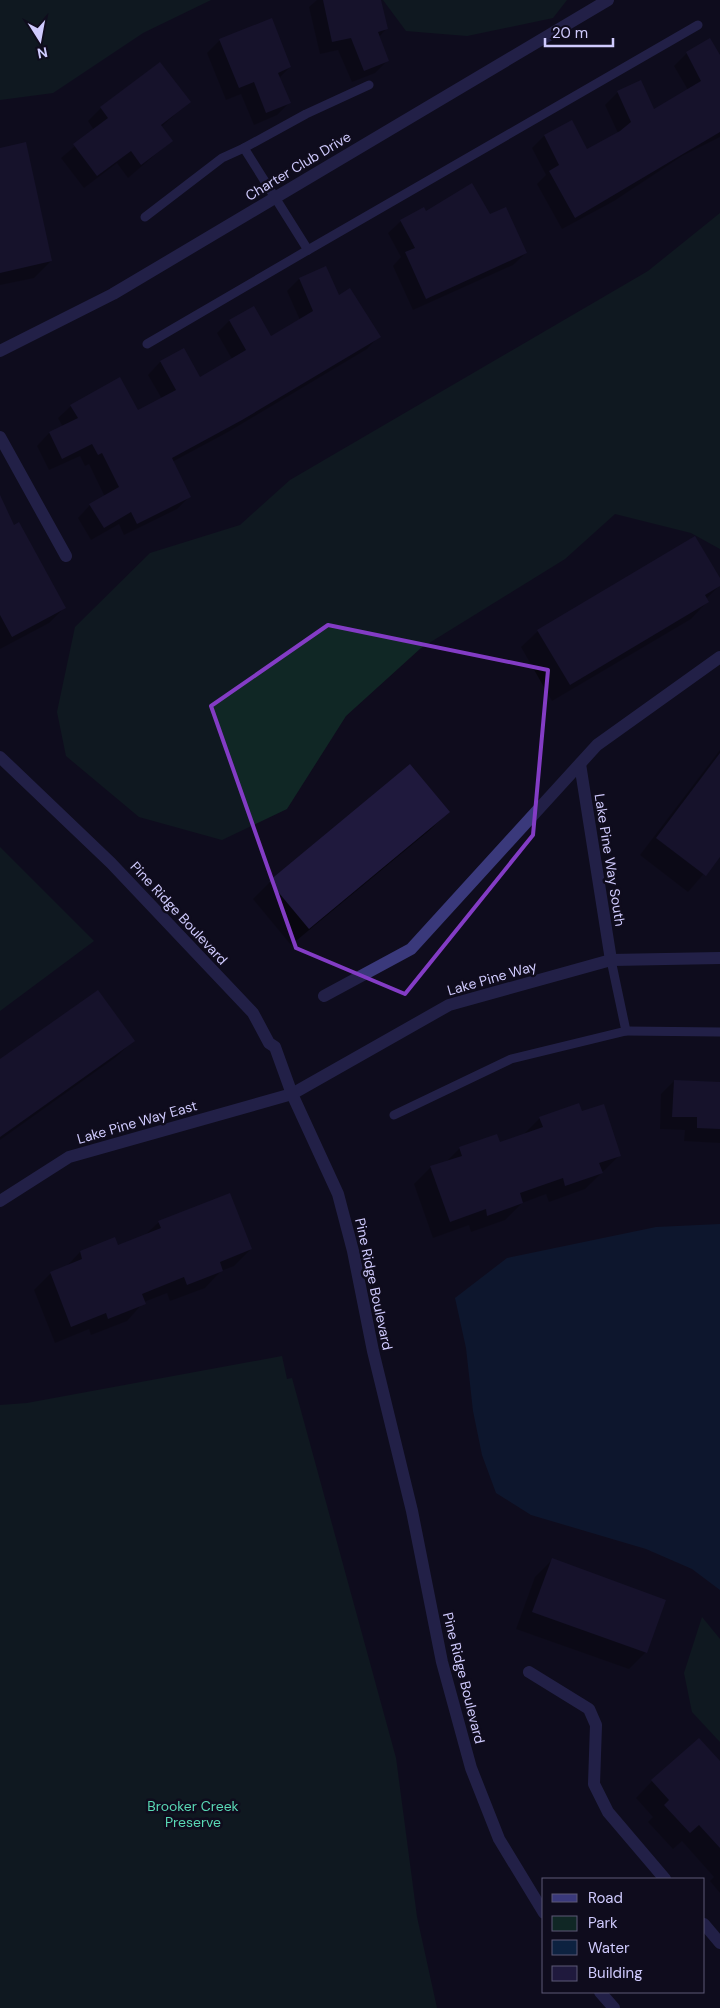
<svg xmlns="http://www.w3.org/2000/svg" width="720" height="2008" font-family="'DM Sans',sans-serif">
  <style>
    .green { fill: #102725 }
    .water { fill: #0d2240 }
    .shadow { fill: #0007 }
    .building { fill: #1f193d }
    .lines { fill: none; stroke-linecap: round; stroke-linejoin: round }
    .service { stroke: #3a397b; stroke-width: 9 }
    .minor { stroke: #3a397b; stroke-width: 12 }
    .tertiary { stroke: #3a397b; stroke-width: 12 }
    .marked { fill: none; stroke: #833cc5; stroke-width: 4; stroke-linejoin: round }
    .labels { text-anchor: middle; stroke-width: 5; stroke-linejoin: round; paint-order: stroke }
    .street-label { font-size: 14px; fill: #cfcafd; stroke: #0f0c1d }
    .park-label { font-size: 14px; fill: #5adab6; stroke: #0f0c1d }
  </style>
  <rect width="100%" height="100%" fill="#0f0c1d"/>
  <!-- green -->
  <g class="green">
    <path d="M0,0H211L143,33L53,93L0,100Z"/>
    <path d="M383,0H567L553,18L467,36L406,31Z"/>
    <path d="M720,213V549L691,533L615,514L565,559L421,648L346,716L287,809L222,840L139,817L66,756L57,712L75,627L150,553L240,525L290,480L648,271Z"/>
    <path d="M0,847L94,941L0,1011Z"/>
    <path d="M282,1356L287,1379L292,1378L396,1758L417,1917L437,2008H0V1405L27,1403Z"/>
    <path d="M702,1617L720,1639V1742L692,1712L684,1673Z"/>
  </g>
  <!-- water -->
  <path class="water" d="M720,1224V1590L692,1569L646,1549L531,1515L496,1493L482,1455L473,1411L466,1348L455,1298L507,1258L656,1227Z"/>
  <!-- shadow -->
  <g class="shadow">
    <path d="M317,0H379L386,29L379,37L388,60L375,73L352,82L338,50L320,54L309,7Z"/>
    <path d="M220,40L290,67L279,78L289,103L277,115L254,125L241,94L226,100L207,53Z"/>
    <path d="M710,40L720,57V137L682,156L614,201L562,229L537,184L546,175L532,148L544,136L571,122L587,151L618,133L605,105L618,92L640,82L654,110L688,90L674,66L687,53Z"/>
    <path d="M159,64L189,102L161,127L171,141L128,178L117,163L84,188L61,158L94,130L88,121L101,108Z"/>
    <path d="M0,149L51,261L34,278L0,285Z"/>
    <path d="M490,216L526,253L513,265L413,310L393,266L401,257L388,233L401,221Z"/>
    <path d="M299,279L338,296L379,336L367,349L228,432L172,462L189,497L177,509L124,535L119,524L91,540L78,518L90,505L105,497L89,464L85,466L80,456L49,470L37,446L49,433L63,427L58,418L71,406L138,412L162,399L148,375L160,362L183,350L200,378L232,359L217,333L229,321L253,308L270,337L300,320L287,291Z"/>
    <path d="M0,499L14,527L64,608L49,623L0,649Z"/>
    <path d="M720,581V585L706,599L707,602L691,619L552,701L521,647L538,631Z"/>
    <path d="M720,750V855L688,892L640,855Z"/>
    <path d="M409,766L448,812L431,829L291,945L253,899L270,882Z"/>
    <path d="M133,1041L116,1057L0,1140V1061Z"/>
    <path d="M674,1081L720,1083V1143L684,1141L685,1130L660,1129L661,1094Z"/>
    <path d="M581,1113L620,1155L585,1189L549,1202L546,1194L522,1203L505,1220L471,1232L469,1225L433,1238L414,1184L431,1167L445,1163L460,1148L499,1144L523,1135L540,1118Z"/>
    <path d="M159,1222L251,1249L234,1266L221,1271L205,1288L170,1301L167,1293L144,1302L127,1321L91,1335L89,1329L55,1343L34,1290L51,1273L66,1267L80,1252L115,1239L117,1246L145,1235Z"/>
    <path d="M552,1560L646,1652L629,1669L516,1629L535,1577Z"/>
    <path d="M720,1763V1893L710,1881L714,1877L682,1841L673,1849L648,1822L653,1817L636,1798L652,1781Z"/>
  </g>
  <!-- building -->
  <g class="building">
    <path d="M323,0H381L388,29L378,32L389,61L364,71L351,38L332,42Z"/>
    <path d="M272,18L291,67L278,73L291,103L266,113L254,82L239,88L219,39Z"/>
    <path d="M710,38L720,55V132L575,218L549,171L559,165L544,135L572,120L587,149L620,131L631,122L617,91L641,80L654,109L701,81L686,52Z"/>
    <path d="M160,62L191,102L161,125L173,141L141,165L131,151L97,176L73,144L108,118L100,107Z"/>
    <path d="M26,142L52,261L0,273V148Z"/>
    <path d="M472,183L490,214L506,207L527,253L426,299L405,252L415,248L400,220L424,207L426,211Z"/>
    <path d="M326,266L339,295L350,288L381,337L242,420L172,458L191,497L137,524L131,512L104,528L89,504L119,487L102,453L98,455L92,444L62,459L49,432L78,418L70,405L120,377L138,410L176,390L160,361L184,348L200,377L246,350L229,320L254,306L271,336L313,311L299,278Z"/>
    <path d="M0,495L14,525L19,522L66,608L12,637L0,615Z"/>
    <path d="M695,536L720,578V586L705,595L709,602L570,685L537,630Z"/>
    <path d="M720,753V857L706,876L656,838Z"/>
    <path d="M410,764L450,812L309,929L269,881Z"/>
    <path d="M98,990L135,1041L0,1137V1059Z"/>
    <path d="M674,1080L720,1082V1129L697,1128V1117H672Z"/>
    <path d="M579,1103L582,1111L604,1104L621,1156L599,1163L603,1173L565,1186L563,1178L520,1193L523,1203L487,1216L486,1209L450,1222L430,1166L462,1156L459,1147L497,1134L500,1142L543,1127L539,1117Z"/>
    <path d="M230,1193L252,1249L220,1262L223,1271L187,1285L184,1277L142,1294L146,1304L108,1319L106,1313L71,1327L50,1272L82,1259L80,1251L115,1237L118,1245L161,1228L158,1221Z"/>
    <path d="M552,1558L666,1600L647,1653L532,1612Z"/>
    <path d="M699,1738L720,1761V1848L699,1825L690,1833L664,1805L669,1800L651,1780Z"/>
  </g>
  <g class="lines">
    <!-- service -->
    <g class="service">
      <path d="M244,148L306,114L369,85"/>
      <path d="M145,217L222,158L244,148L308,250L147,344"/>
      <path d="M308,250L698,25"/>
      <path d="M626,1031L720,1032"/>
      <path d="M394,1115L511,1059L626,1031L611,960"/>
    </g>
    <!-- minor -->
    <g class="minor">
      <path d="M0,437L66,556"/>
      <path d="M580,764L611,960"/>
      <path d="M324,996L411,949L597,745L720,657"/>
      <path d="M0,1201L69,1157L292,1094L449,1005L611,960L720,958"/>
      <path d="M529,1672L589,1709L596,1725L594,1784L608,1812L665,1879"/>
      <path d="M704,1924L720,1943"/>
    </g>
    <!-- tertiary -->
    <g class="tertiary">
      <path d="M0,351L113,294L608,0"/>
      <path d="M0,757L111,863L253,1013L269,1043L275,1047L292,1094L338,1194L353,1251L373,1351L412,1511L442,1662L471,1768L499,1839L544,1913"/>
      <path d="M600,1992L614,2008"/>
    </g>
  </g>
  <!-- marked area -->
  <path d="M0 0H720V2008H0ZM328,625L548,670L533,835L405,994L296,948L211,706Z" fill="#0f0c1d" fill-opacity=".55" fill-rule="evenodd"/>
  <path class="marked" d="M328,625L548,670L533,835L405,994L296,948L211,706Z"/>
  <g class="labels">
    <!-- street labels -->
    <g class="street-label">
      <text transform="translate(298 166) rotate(-31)" y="5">Charter Club Drive</text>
      <text transform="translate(610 860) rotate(81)" y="5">Lake Pine Way South</text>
      <text transform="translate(179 913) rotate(47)" y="5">Pine Ridge Boulevard</text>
      <text transform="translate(492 978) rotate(-16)" y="5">Lake Pine Way</text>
      <text transform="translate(137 1122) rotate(-16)" y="5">Lake Pine Way East</text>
      <text transform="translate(374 1284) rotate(78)" y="5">Pine Ridge Boulevard</text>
      <text transform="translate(464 1678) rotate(76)" y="5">Pine Ridge Boulevard</text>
    </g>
    <!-- park labels -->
    <g class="park-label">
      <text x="193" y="1811">Brooker Creek<tspan x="193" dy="16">Preserve</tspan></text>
    </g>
  </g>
  <!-- legend -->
  <rect x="542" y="1878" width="162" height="115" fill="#0f0c1d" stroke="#5c5877"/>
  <rect x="552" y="1894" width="25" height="8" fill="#3a397b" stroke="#5c5877"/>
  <text x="588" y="1903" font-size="15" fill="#cfcafd">Road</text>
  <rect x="552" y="1916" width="25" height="15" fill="#102725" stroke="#5c5877"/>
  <text x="588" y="1928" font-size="15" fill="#cfcafd">Park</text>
  <rect x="552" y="1940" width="25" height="15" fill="#0d2240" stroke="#5c5877"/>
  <text x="588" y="1953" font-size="15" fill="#cfcafd">Water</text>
  <rect x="552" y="1966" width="25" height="15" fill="#1f193d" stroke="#5c5877"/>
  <text x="588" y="1978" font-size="15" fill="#cfcafd">Building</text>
  <!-- north arrow -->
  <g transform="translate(40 40) rotate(169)" stroke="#0f0c1d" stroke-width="4" paint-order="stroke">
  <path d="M0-4L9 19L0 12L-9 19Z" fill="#cfcafd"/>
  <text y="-8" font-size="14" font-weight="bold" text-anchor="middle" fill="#cfcafd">N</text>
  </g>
  <!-- scale -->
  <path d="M545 38v8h68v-8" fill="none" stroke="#cfcafd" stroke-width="2.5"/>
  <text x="552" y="38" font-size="15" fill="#cfcafd" stroke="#0f0c1d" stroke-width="4" paint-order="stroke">20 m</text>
</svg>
